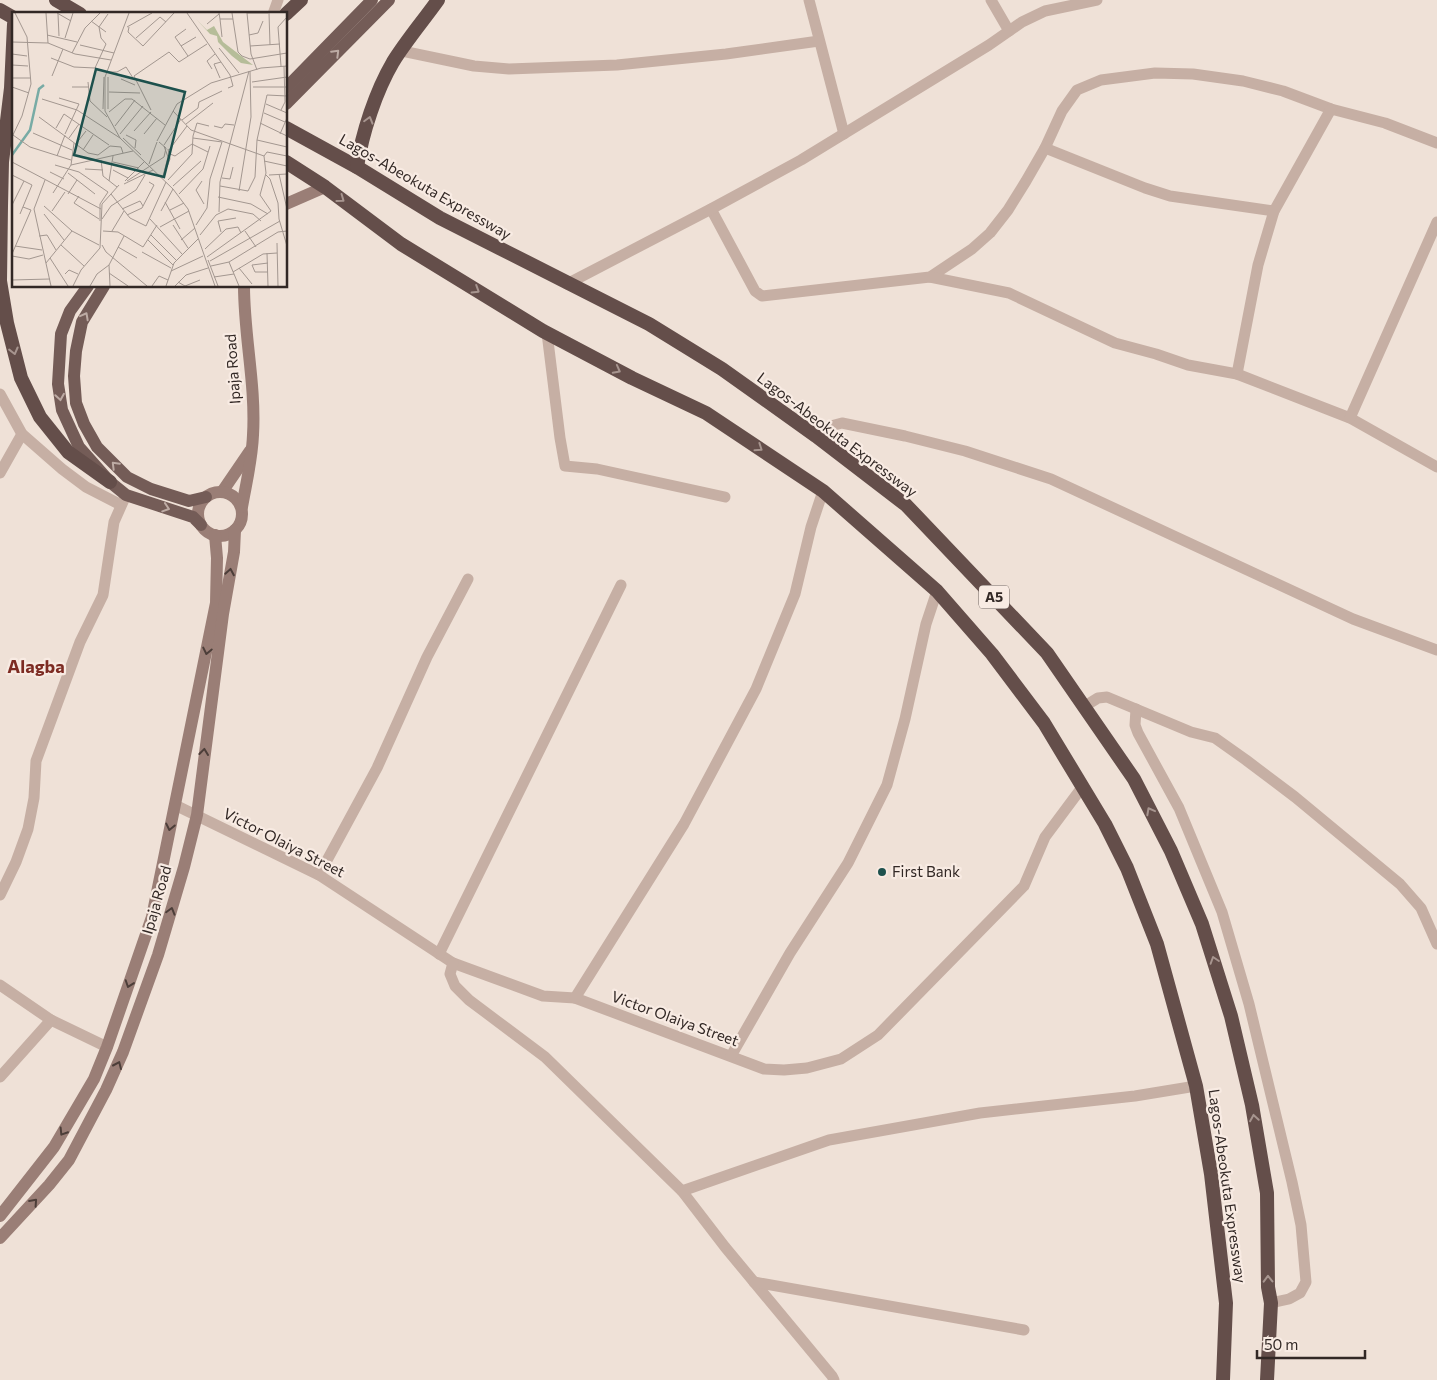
<svg xmlns="http://www.w3.org/2000/svg" width="1437" height="1380" font-family="Commissioner,sans-serif">
  <style>
    .lines { fill: none; stroke-linecap: round; stroke-linejoin: round }
    .minor { stroke: #c6afa4; stroke-width: 11 }
    .secondary { stroke: #9a7e76; stroke-width: 12 }
    .primary { stroke: #745c57; stroke-width: 12 }
    .trunk { stroke: #644e4a; stroke-width: 14 }
    .oneway { stroke: #bdaba4 }
    .oneway2 { stroke: #a7958f }
    .oneway3 { stroke: #4c3e39 }
    .poi-dot { fill: #1d514d; stroke: #f8ebe3; stroke-width: 2 }
    .labels { text-anchor: middle; stroke-width: 4.5; stroke-linejoin: round; paint-order: stroke }
    .shield { fill: #f8ebe3; stroke: #6d625e; stroke-width: 1 }
    .shield-label { font-size: 14px; font-weight: bold; fill: #322825 }
    .street-label { font-size: 15px; fill: #322825; stroke: #f8ebe3 }
    .poi-label { font-size: 15px; fill: #322825; stroke: #f8ebe3; text-anchor: start }
    .quarter-label { font-size: 18px; font-weight: bold; fill: #7d2b22; stroke: #f8ebe3 }
    .inset-river { fill: none; stroke: #78aba5; stroke-width: 2.5 }
    .inset-road { fill: none; stroke: #a39790; stroke-width: 1 }
    .view { fill: #1d514d; fill-opacity: 0.15; stroke: #1d514d; stroke-width: 2.5 }
    .inset-edge { fill: none; stroke: #322825; stroke-width: 2.5 }
  </style>
  <rect width="100%" height="100%" fill="#efe1d7"/>
  <g class="lines">
    <!-- minor -->
    <g class="minor">
      <path d="M809,0L844,134"/>
      <path d="M991,0L1009,31"/>
      <path d="M273,14L278,0"/>
      <path d="M402,51L474,66L509,69L617,65L726,54L819,41"/>
      <path d="M1045,148L1145,188L1170,196L1274,211"/>
      <path d="M711,209L755,291L762,296L930,277L972,249L990,233L1008,210L1026,181L1045,148L1062,111L1077,90L1101,80L1155,73L1193,74L1243,81L1283,91L1331,109L1385,123L1437,143"/>
      <path d="M930,277L1009,293L1115,343L1156,354L1188,365L1237,374L1350,418L1437,467"/>
      <path d="M567,284L711,209L801,160L989,45L1022,22L1045,11L1097,0"/>
      <path d="M547,333L560,438L565,466L597,469L725,497"/>
      <path d="M1237,374L1258,265L1274,211L1331,109"/>
      <path d="M0,394L22,434L62,469L86,487L121,505"/>
      <path d="M1350,418L1437,222"/>
      <path d="M816,436L827,427L842,423L905,436L965,451L1051,479L1353,619L1437,650"/>
      <path d="M0,473L22,434"/>
      <path d="M1085,706L1098,698L1107,697L1191,732L1215,738L1246,760L1295,797L1400,884L1421,908L1437,944"/>
      <path d="M1136,709L1135,725L1138,733L1179,808L1222,912L1249,1004L1292,1182L1301,1225L1306,1282L1300,1293L1289,1299L1271,1303"/>
      <path d="M175,805L319,875L453,963L543,996L575,998L764,1069L784,1070L807,1068L841,1059L878,1035L1024,886L1045,837L1083,786"/>
      <path d="M319,875L377,768L427,657L468,579"/>
      <path d="M0,895L16,862L28,829L34,798L36,761L80,642L103,595L114,522L126,495"/>
      <path d="M439,954L621,585"/>
      <path d="M453,963L450,974L455,986L469,1000L545,1057L682,1191L725,1247L832,1376L834,1380"/>
      <path d="M0,985L51,1020L107,1047"/>
      <path d="M575,998L684,824L756,689L795,594L811,527L823,491"/>
      <path d="M731,1056L790,953L848,863L887,785L905,719L926,624L937,591"/>
      <path d="M0,1077L51,1020"/>
      <path d="M682,1191L829,1140L980,1113L1135,1096L1196,1086"/>
      <path d="M754,1282L1024,1330"/>
    </g>
    <!-- secondary -->
    <g class="secondary">
      <path d="M286,204L325,187"/>
      <path d="M222,492L250,451"/>
      <circle cx="220" cy="514" r="22"/>
      <path d="M242,507C246,484 252,460 253,435C256,385 244,336 244,286"/>
      <path d="M0,1216L54,1147L94,1079L107,1047L152,917L216,603L217,558L215,535"/>
      <path d="M0,1238L49,1185L69,1160L106,1090L123,1052L158,955L184,867L197,815L223,614L234,552L235,530"/>
    </g>
    <!-- primary -->
    <g class="primary">
      <path d="M286,88L372,0"/>
      <path d="M286,104L389,0"/>
      <path d="M88,286L70,311L61,334L58,384L62,410L79,447L110,482L126,495L193,517L201,525"/>
      <path d="M104,286L82,322L76,351L74,376L76,403L84,424L97,447L127,477L151,489L189,501L206,497"/>
    </g>
    <!-- trunk -->
    <g class="trunk">
      <path d="M56,0L80,14"/>
      <path d="M0,10L14,18"/>
      <path d="M286,14L301,0"/>
      <path d="M14,24L11,88L2,162L1,206L0,281L7,323L21,378L40,417L68,452L110,482"/>
      <path d="M286,128L357,167L440,218L649,324L722,369L816,436L906,505L1047,653L1134,779L1171,851L1202,924L1231,1016L1252,1105L1267,1193L1268,1287L1271,1303L1267,1380"/>
      <path d="M286,162L325,187L401,244L543,331L632,378L706,413L823,491L937,591L992,654L1044,723L1105,824L1127,868L1157,944L1196,1086L1211,1174L1226,1303L1223,1380"/>
      <path d="M357,167C362,133 376,91 393,62C406,41 423,21 438,0"/>
    </g>
  </g>
  <!-- one-way arrows -->
  <defs><path id="oneway-chevron" d="M-2-3.5L2.5 0L-2 3.5" fill="none" stroke-width="1.6" stroke-linecap="round" stroke-linejoin="round" transform="scale(1.25)"/></defs>
  <g class="oneway">
    <use href="#oneway-chevron" transform="translate(336 53) rotate(-45)"/>
    <use href="#oneway-chevron" transform="translate(85 316) rotate(-62)"/>
    <use href="#oneway-chevron" transform="translate(60 397) rotate(81)"/>
    <use href="#oneway-chevron" transform="translate(115 465) rotate(-135)"/>
    <use href="#oneway-chevron" transform="translate(166 508) rotate(18)"/>
  </g>
  <g class="oneway2">
    <use href="#oneway-chevron" transform="translate(369 120) rotate(-74)"/>
    <use href="#oneway-chevron" transform="translate(341 199) rotate(36)"/>
    <use href="#oneway-chevron" transform="translate(476 290) rotate(32)"/>
    <use href="#oneway-chevron" transform="translate(14 351) rotate(76)"/>
    <use href="#oneway-chevron" transform="translate(617 370) rotate(28)"/>
    <use href="#oneway-chevron" transform="translate(759 448) rotate(34)"/>
    <use href="#oneway-chevron" transform="translate(1150 811) rotate(-118)"/>
    <use href="#oneway-chevron" transform="translate(1214 960) rotate(-108)"/>
    <use href="#oneway-chevron" transform="translate(1254 1118) rotate(-99)"/>
    <use href="#oneway-chevron" transform="translate(1268 1279) rotate(-91)"/>
  </g>
  <g class="oneway3">
    <use href="#oneway-chevron" transform="translate(230 572) rotate(-80)"/>
    <use href="#oneway-chevron" transform="translate(207 651) rotate(102)"/>
    <use href="#oneway-chevron" transform="translate(204 752) rotate(-83)"/>
    <use href="#oneway-chevron" transform="translate(170 827) rotate(102)"/>
    <use href="#oneway-chevron" transform="translate(171 911) rotate(-74)"/>
    <use href="#oneway-chevron" transform="translate(129 984) rotate(109)"/>
    <use href="#oneway-chevron" transform="translate(118 1065) rotate(-66)"/>
    <use href="#oneway-chevron" transform="translate(63 1132) rotate(122)"/>
    <use href="#oneway-chevron" transform="translate(34 1202) rotate(-48)"/>
  </g>
  <!-- markers -->
  <circle class="poi-dot" cx="882" cy="872" r="5"/>
  <g class="labels">
    <!-- shield labels -->
    <rect class="shield" x="979" y="585.5" width="30" height="23" rx="4"/>
    <g class="shield-label">
      <text x="994" y="602">A5</text>
    </g>
    <!-- street labels -->
    <g class="street-label">
      <text transform="translate(425 187) rotate(30)" y="5">Lagos-Abeokuta Expressway</text>
      <text transform="translate(233 369) rotate(-94)" y="5">Ipaja Road</text>
      <text transform="translate(837 435) rotate(37)" y="5">Lagos-Abeokuta Expressway</text>
      <text transform="translate(284 843) rotate(27)" y="5">Victor Olaiya Street</text>
      <text transform="translate(157 900) rotate(-74)" y="5">Ipaja Road</text>
      <text transform="translate(675 1019) rotate(20)" y="5">Victor Olaiya Street</text>
      <text transform="translate(1227 1186) rotate(82)" y="5">Lagos-Abeokuta Expressway</text>
    </g>
    <!-- poi labels -->
    <g class="poi-label">
      <text x="892" y="877">First Bank</text>
    </g>
    <!-- quarter labels -->
    <g class="quarter-label">
      <text x="36" y="673">Alagba</text>
    </g>
  </g>
  <!-- overview -->
  <g transform="translate(12 12)">
    <rect width="275" height="275" fill="#efe1d7"/>
    <path d="M184,7L195,18L202,14L211,30L241,53L229,51L220,44L206,30L205,24L198,22Z" fill="#b6bd99"/>
    <path class="inset-river" d="M0,143L18,118L27,77L32,73"/>
    <path class="inset-road" d="M34,1L36,31M45,1L59,9M117,1L93,65V99L108,126L161,177L176,197L203,274M175,1L218,63L221,74L216,76M207,1L208,7H221M220,1L226,40L230,44L238,47L275,41M235,1L239,42L245,58M235,1H256M257,1L258,33M46,2L47,24M208,7L210,25M79,9L94,20M195,12L207,2M115,15L140,1M117,15L116,20L131,34L162,1M174,17L163,25L176,44M35,23L65,30M237,23L246,21L251,9M53,26L61,1M124,26L148,5L154,10M0,30L36,31L63,42L99,48M68,33L102,41M169,34L184,25M238,34L268,32M207,36L227,61M60,41L73,16L88,1M0,42L15,44M39,46L62,55L83,56L94,32L89,26L87,15L96,2M0,53L16,54M269,54L266,15L275,5M200,57L195,49L203,42M97,60H105L114,55L121,66M40,64L51,37M96,65V97M0,66H18M208,66L202,52L209,50M109,67L123,73M76,70L78,89L95,105M240,70L275,65M0,75L17,81M60,75H77M241,75H275M97,80L128,81M47,86L67,92L53,122M30,87L65,98L108,126M254,92L275,101M91,97L92,65M139,98L122,64L157,40L167,50L195,32M269,98L273,90L272,54M161,99L179,118L252,144M97,100L113,87H120L153,113M252,101L273,110M27,105L76,141L86,143L98,134L109,135L111,141M170,108L186,96L187,90L210,79M248,111L275,124M174,112L201,91M103,114L123,88M202,114L210,116L213,112L222,113M44,116L52,102L97,133M122,119L139,100M21,121L60,138M108,122L131,94M132,122L145,106M268,122L275,106M1,123L18,135L59,148M114,123L124,128L123,136M0,125L10,104L19,72L15,25L3,1M57,126L67,112M111,126L129,143M181,126L210,130L198,167L195,196L184,213M245,128L275,135M145,129L165,92L199,71L249,56L275,54M63,133L74,119M152,133L169,107M71,138L81,123M157,138L175,114M158,142L163,144L180,132L196,140M45,144L53,123M89,148L91,164L105,175M252,149L275,154M0,150L89,197M101,150L127,156M137,152L145,130M43,153L67,160L96,180M59,153L62,131M155,155L158,147L156,137M73,157L91,158M101,158L116,166M38,160L52,167M56,161L83,182M267,162L275,197M0,163L20,173L8,202M254,163L258,167L266,191L267,207L275,234M257,163L275,162M151,164L156,145L152,134M210,166L218,167L221,155M33,168L22,197L39,274M156,168L180,142L181,124L185,111L197,114M97,169L101,144M113,169L132,150M115,169L152,145L154,136L147,130M190,169L184,178L192,192M112,172L141,158M161,174L189,149M208,174L236,179L243,165L245,128L255,83L275,84M227,179L239,105L238,59M41,181L59,153L121,139M56,182L65,168M99,182L118,206L134,214L154,170M167,182L191,157L198,134M67,184L62,191L87,207M206,185L239,192L256,202M153,190L168,217M0,193L12,169M32,194L60,219L87,233M110,197L128,189L131,194M158,198L172,191M40,199L53,180M149,199L161,177M207,200L208,170L237,59M32,202L52,228M115,203L130,196L142,173L137,170M90,207L99,194L124,178L133,163M138,207L170,242M88,209V192L96,180M161,213L176,236M148,215L177,199M91,219L106,220L131,235L145,213M100,219L112,199M233,219L244,235M209,220L206,209L224,206M139,223L164,248M188,223L204,203L216,197L241,202L249,209M27,224L35,223L44,238M136,228L161,253M169,228L183,216M265,231L266,274M49,233L72,254M90,233L94,240L135,274M3,234L30,238M106,235L125,246M193,237L214,217L226,215L229,221M275,239V256M130,240L159,256M255,241L256,274M0,242L19,198L11,195M0,244L17,247L31,243M195,245L259,199L248,183L254,161L252,144L255,140L275,144M38,246L56,274M196,248L206,274M198,249L268,209M217,250L227,274M34,251L60,219M97,253L98,274M199,254L217,250L266,220L275,219M227,256L240,272M159,259L191,244M221,260L251,242L265,241M256,260H243L240,253L256,251M97,261L116,274M53,262L57,258L66,262M202,265L222,262M0,268L38,267M166,270L173,274L188,268M61,274L69,258L88,236L90,192L107,173M78,274L85,262L97,253L112,224M140,274L147,264L156,268M154,274L162,251L186,227M163,274L174,263L196,256"/>
    <path class="view" d="M84,57L173,80L152,165L62,143Z"/>
    <rect width="275" height="275" class="inset-edge"/>
  </g>
  <!-- scale -->
  <path d="M1257 1350v8h108v-8" fill="none" stroke="#322825" stroke-width="2.5"/>
  <text x="1264" y="1350" font-size="15" fill="#322825" stroke="#f8ebe3" stroke-width="4" paint-order="stroke">50 m</text>
</svg>
